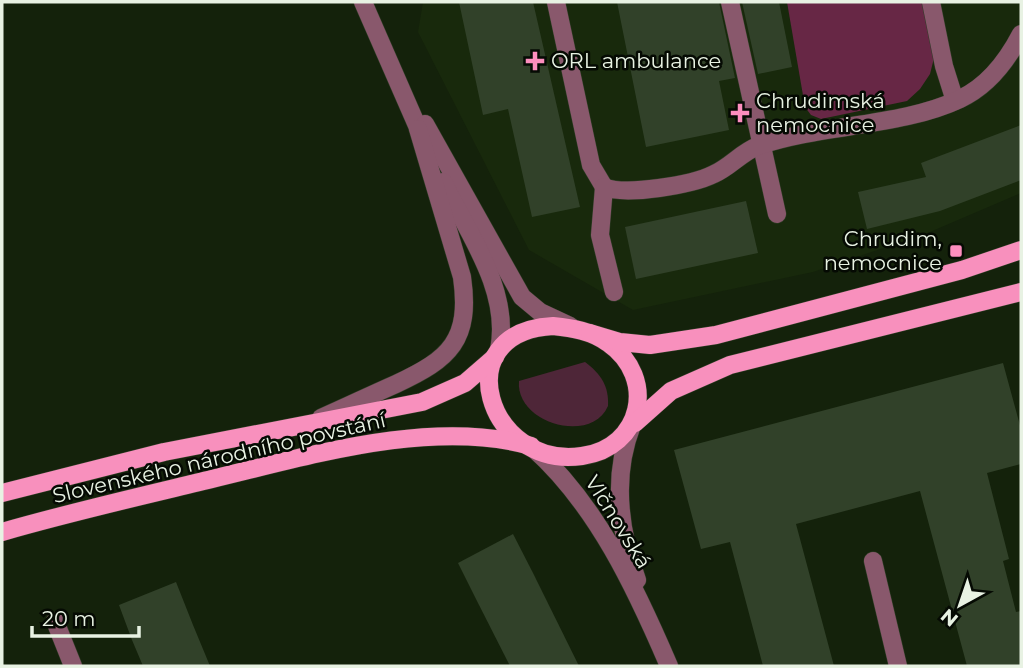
<svg xmlns="http://www.w3.org/2000/svg" width="1023" height="668" font-family="Montserrat,sans-serif">
  <style>
    .built { fill: #18290c }
    .green { fill: #4e2638 }
    .forest { fill: #672745 }
    .building { fill: #314129 }
    .lines { fill: none; stroke-linecap: round; stroke-linejoin: round }
    .minor-casing { stroke: #323f29; stroke-width: 19 }
    .major-casing { stroke: #323f29; stroke-width: 19 }
    .minor { stroke: #89586c; stroke-width: 18 }
    .major { stroke: #f890bd; stroke-width: 18 }
    .poi-dot { fill: #fd8ebe; stroke: #050a03; stroke-width: 2.5 }
    .labels { text-anchor: middle; stroke-width: 5; stroke-linejoin: round; paint-order: stroke }
    .poi-label { font-size: 21px; fill: #e8f2e3; stroke: #050a03; text-anchor: start }
    .street-label { font-size: 21px; fill: #e8f2e3; stroke: #050a03 }
  </style>
  <rect width="100%" height="100%" fill="#14220b"/>
  <!-- built -->
  <path class="built" d="M423,2H1021V193L930,232L813,272L633,310L529,250L418,32Z"/>
  <!-- green -->
  <path class="green" d="M585,362C601,374 609,386 608,406C591,445 515,423 519,381Z"/>
  <!-- forest -->
  <path class="forest" d="M787,2H922L934,58L930,74L920,89L907,101L821,119L811,115L805,107Z"/>
  <!-- building -->
  <g class="building">
    <path d="M459,2H533L580,207L532,217L508,109L483,115Z"/>
    <path d="M617,2H719L735,78L719,81L729,130L646,147Z"/>
    <path d="M742,2H779L792,67L758,74Z"/>
    <path d="M1021,125V180L940,211L867,229L858,192L926,177L921,163Z"/>
    <path d="M746,201L758,253L636,279L625,227Z"/>
    <path d="M1003,363L1021,429V464L987,473L1009,559L1003,561L1016,612L1021,611V666H967L920,491L796,524L834,666H763L730,542L701,549L674,450Z"/>
    <path d="M513,534L533,573L579,666H510L477,601L458,563Z"/>
    <path d="M176,582L193,625L210,666H143L132,640L119,605Z"/>
  </g>
  <g class="lines">
    <defs>
      <g id="minor">
        <path d="M363,2L422,137"/>
        <path d="M556,2L591,165L604,187"/>
        <path d="M730,2L777,214"/>
        <path d="M931,2L944,66L955,101"/>
        <path d="M425,124L522,297L540,312L570,326"/>
        <path d="M443,182C468,233 511,291 499,350"/>
        <path d="M614,292L600,235L604,187C626,196 692,185 714,174C730,167 742,152 758,146C821,124 901,127 960,99C988,86 1007,61 1021,34"/>
        <path d="M321,418C346,407 371,395 396,384C450,359 471,340 462,277L418,129"/>
        <path d="M632,425C612,476 619,530 637,580"/>
        <path d="M533,448C597,505 636,589 669,666"/>
        <path d="M873,561L898,666"/>
        <path d="M55,621L73,666"/>
      </g>
      <g id="major">
        <path d="M553,326C572,328 592,331 608,343C658,378 642,448 582,456C488,470 444,332 553,326Z"/>
        <path d="M590,333L620,342L650,345L716,335L962,270L1021,250"/>
        <path d="M635,423L671,391L730,365L1021,292"/>
        <path d="M2,493L164,452L422,402L465,383L495,357"/>
        <path d="M2,532C71,512 142,496 212,479C309,456 432,418 531,446"/>
      </g>
    </defs>
    <!-- minor casing -->
    <use href="#minor" class="minor-casing"/>
    <!-- major casing -->
    <use href="#major" class="major-casing"/>
    <!-- minor -->
    <use href="#minor" class="minor"/>
    <!-- major -->
    <use href="#major" class="major"/>
  </g>
  <!-- markers -->
  <g class="poi-dot">
    <path d="M531.5 50.5h7v7h7v7h-7v7h-7v-7h-7v-7h7z"/>
    <path d="M736.5 102.5h7v7h7v7h-7v7h-7v-7h-7v-7h7z"/>
    <rect x="949" y="244" width="14" height="14" rx="3.5"/>
  </g>
  <g class="labels">
    <!-- poi labels -->
    <g class="poi-label">
      <text x="551" y="68">ORL ambulance</text>
      <text x="756" y="108">Chrudimská<tspan x="756" dy="24">nemocnice</tspan></text>
      <text x="942" y="246" text-anchor="end">Chrudim,<tspan x="942" dy="24">nemocnice</tspan></text>
    </g>
    <!-- street labels -->
    <g class="street-label">
      <text transform="translate(219 458) rotate(-13)" y="7">Slovenského národního povstání</text>
      <text transform="translate(618 522) rotate(58)" y="7">Vlčnovská</text>
    </g>
  </g>
  <!-- border -->
  <rect width="1023" height="668" fill="none" stroke="#e8f2e3" stroke-width="7"/>
  <!-- north arrow -->
  <g transform="translate(960 605) rotate(220)" stroke="#050a03" stroke-width="5" paint-order="stroke">
  <path d="M0-5L12 26L0 18L-12 26Z" fill="#e8f2e3"/>
  <text y="-10" font-size="19" font-weight="bold" text-anchor="middle" fill="#e8f2e3">N</text>
  </g>
  <!-- scale -->
  <path d="M32 626v10h107v-10" fill="none" stroke="#e8f2e3" stroke-width="3.5"/>
  <text x="42" y="626" font-size="21" fill="#e8f2e3" stroke="#050a03" stroke-width="5" paint-order="stroke">20 m</text>
</svg>
